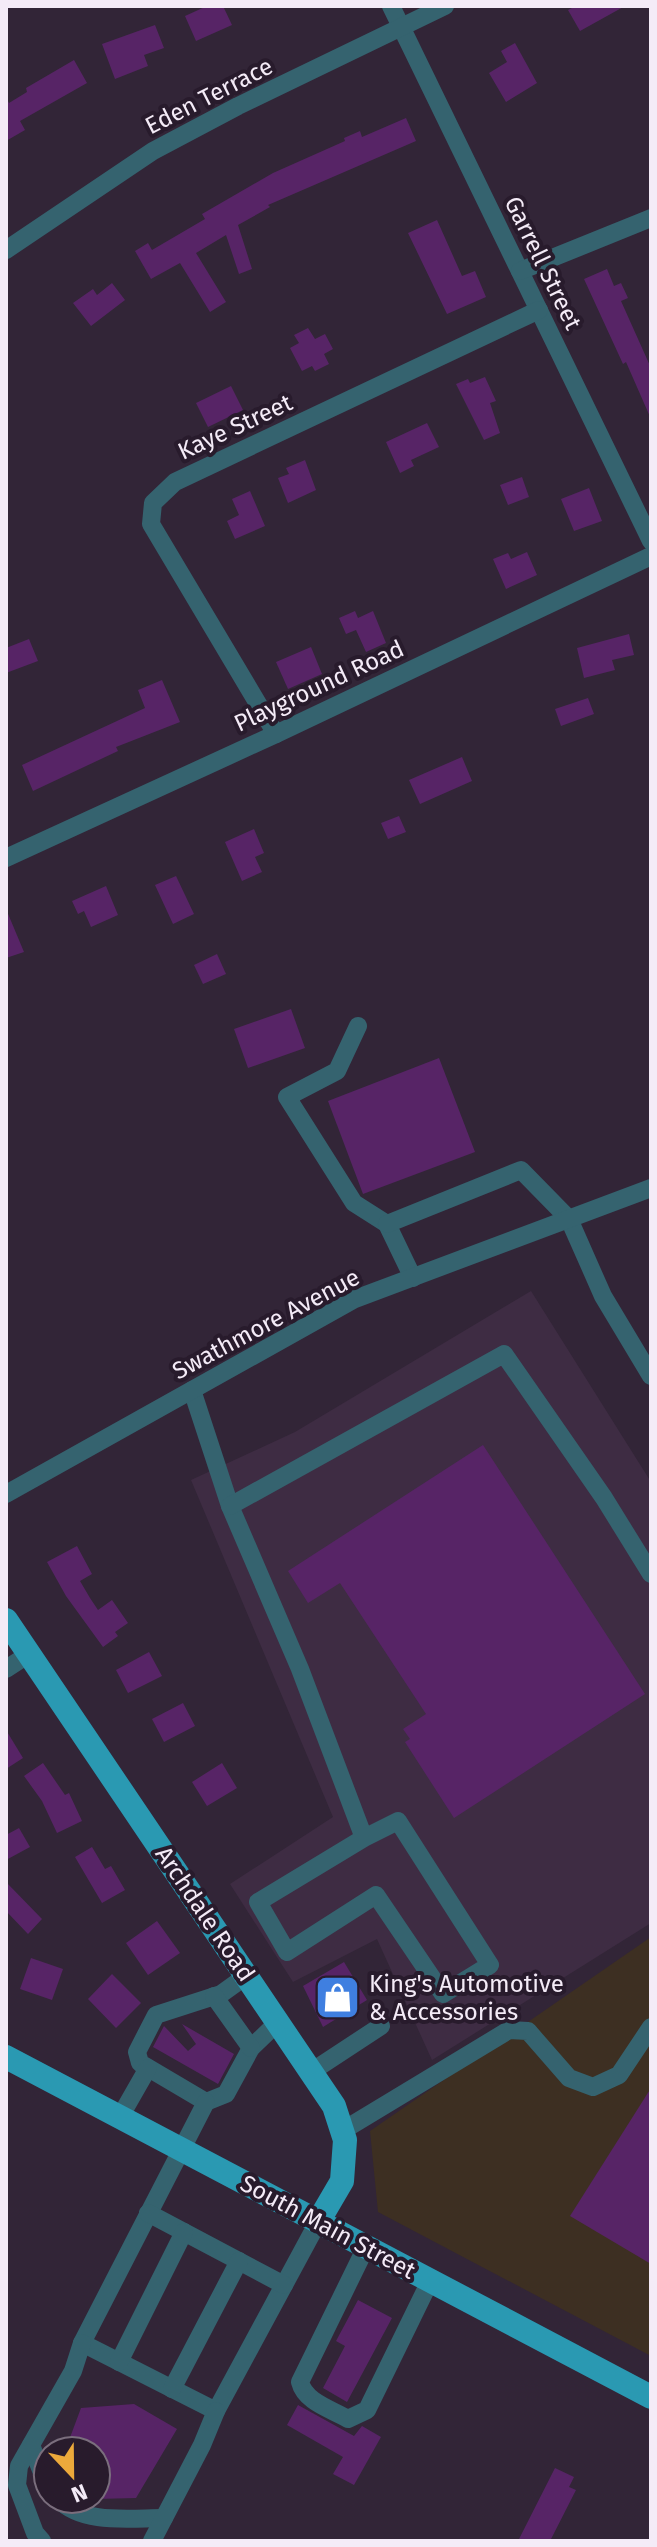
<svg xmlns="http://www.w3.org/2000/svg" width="657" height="2547" font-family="'Fira Sans',sans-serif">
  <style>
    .commercial { fill: #3d2f22 }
    .built { fill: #3e2c43 }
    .building { fill: #572466 }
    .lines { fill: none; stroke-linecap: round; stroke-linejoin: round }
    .minor { stroke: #35636f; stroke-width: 18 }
    .major { stroke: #2a99b2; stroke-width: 24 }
    .labels { text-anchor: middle; stroke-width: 8; stroke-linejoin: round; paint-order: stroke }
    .street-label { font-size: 24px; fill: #f4ebf7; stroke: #281b2c }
    .poi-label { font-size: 24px; fill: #f4ebf7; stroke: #281b2c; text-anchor: start }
  </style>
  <rect width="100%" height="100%" fill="#322537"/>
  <!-- commercial -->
  <path class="commercial" d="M651,1937V2356L378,2212L370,2131Z"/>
  <!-- built -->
  <path class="built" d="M531,1291L651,1482V1923L432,2060L377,1939L293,1982L230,1884L333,1817L191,1480L295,1432Z"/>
  <!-- building -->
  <g class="building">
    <path d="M207,6H223L232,25L196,41L185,16Z"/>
    <path d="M576,6H625L580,31L568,10Z"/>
    <path d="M155,25L164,48L144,55L148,66L115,79L102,44Z"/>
    <path d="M515,43L537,83L506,102L489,73L507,62L501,51Z"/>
    <path d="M74,60L87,83L20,121L25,130L6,141V97L9,103L27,92L26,88Z"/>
    <path d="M406,118L416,141L268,205L270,207L238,225L252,269L239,274L226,235L196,253L226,302L210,312L180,263L151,279L135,251L148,243L152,250L205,219L202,214L273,173L345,141L344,138L360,131L362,137Z"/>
    <path d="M437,220L462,276L475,271L486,297L447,314L408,233Z"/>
    <path d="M607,269L614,286L621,283L628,298L621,301L651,368V419L626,362L623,364L584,279Z"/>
    <path d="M112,283L125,300L91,326L73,303L93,289L97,295Z"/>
    <path d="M308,328L315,339L325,334L333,349L324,354L329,364L315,371L312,366L302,371L290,348L299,343L294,335Z"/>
    <path d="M485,377L496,401L490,403L500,433L484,440L456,384L468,379L470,383Z"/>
    <path d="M231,386L243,410L208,427L196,403Z"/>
    <path d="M427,423L439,447L411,460L414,466L400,473L386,442Z"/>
    <path d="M305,460L316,490L288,503L278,478L289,474L286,468Z"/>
    <path d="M522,477L529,497L508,505L500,485Z"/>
    <path d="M589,488L602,521L574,531L561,499Z"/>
    <path d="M250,491L265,526L235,539L227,521L239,515L232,499Z"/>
    <path d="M527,552L537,575L506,589L493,559L508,553L511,559Z"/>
    <path d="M355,611L358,618L373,611L386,643L366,652L356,630L346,634L339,618Z"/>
    <path d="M629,634L634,655L612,660L615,670L584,678L577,648Z"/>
    <path d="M29,639L38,661L6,673V648Z"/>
    <path d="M311,647L322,674L288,689L276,662Z"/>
    <path d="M162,680L180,722L116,747L118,751L33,791L22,765L145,708L138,690Z"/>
    <path d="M588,698L594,714L561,726L555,709Z"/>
    <path d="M462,757L472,781L420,804L409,780Z"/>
    <path d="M399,816L406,832L388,839L381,823Z"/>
    <path d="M254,829L264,853L255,857L262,872L242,881L225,842Z"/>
    <path d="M176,876L194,914L173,924L155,885Z"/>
    <path d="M106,886L118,915L91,927L84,911L78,914L72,901Z"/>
    <path d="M6,909L24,952L6,958Z"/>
    <path d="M217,954L226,974L203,984L194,965Z"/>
    <path d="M291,1009L305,1048L248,1068L234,1029Z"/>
    <path d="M439,1058L475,1152L363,1194L328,1101Z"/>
    <path d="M483,1445L645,1694L454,1818L405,1742L410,1739L403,1729L426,1714L340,1583L308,1603L288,1571Z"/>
    <path d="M77,1546L92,1574L80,1581L90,1598L98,1610L112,1600L128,1623L115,1632L118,1636L103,1647L66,1596L47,1562Z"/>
    <path d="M149,1652L162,1676L128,1693L116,1670Z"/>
    <path d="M183,1703L195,1726L164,1742L152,1719Z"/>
    <path d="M6,1730L23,1758L6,1769Z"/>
    <path d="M43,1763L65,1795L69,1793L82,1821L57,1833L42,1801L24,1776Z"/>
    <path d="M222,1763L237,1788L207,1806L192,1782Z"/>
    <path d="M19,1828L30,1847L6,1860V1835Z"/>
    <path d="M92,1847L105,1869L111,1866L125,1890L102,1903L75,1857Z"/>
    <path d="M6,1882L42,1919L28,1934L6,1911Z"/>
    <path d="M157,1921L180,1953L148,1975L126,1943Z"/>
    <path d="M31,1958L63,1969L52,2000L20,1989Z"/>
    <path d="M344,1962L367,2000L323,2027L303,1986Z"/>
    <path d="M112,1974L141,2003L116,2028L88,1999Z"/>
    <path d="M182,2024L234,2054L218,2084L153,2047L164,2026L188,2051L196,2044Z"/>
    <path d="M651,2088V2264L570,2216Z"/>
    <path d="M358,2300L392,2318L347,2402L323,2388L345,2346L336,2341Z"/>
    <path d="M134,2404L177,2429L136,2498L96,2499V2451H65L81,2408Z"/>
    <path d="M298,2405L354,2436L362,2426L381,2437L354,2485L333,2474L343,2457L287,2425Z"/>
    <path d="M555,2468L574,2477L569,2487L576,2490L550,2541H518Z"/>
  </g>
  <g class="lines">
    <!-- minor -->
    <g class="minor">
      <path d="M391,6L651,541"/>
      <path d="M6,250L153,151L238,106L445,6"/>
      <path d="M520,271L651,218"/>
      <path d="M276,734L151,524L153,503L175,482L539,310"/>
      <path d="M6,858L276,734L651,556"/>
      <path d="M358,1026L337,1071L287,1097L354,1203L387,1224L413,1278"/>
      <path d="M387,1224L521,1170L569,1219L603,1296L651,1376"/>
      <path d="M192,1390L230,1506L300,1669L364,1838L258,1902L287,1952L376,1895L443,1994L490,1965L398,1821L364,1838"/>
      <path d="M6,1494L355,1299L651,1188"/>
      <path d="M230,1506L504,1354L604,1498L651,1574"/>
      <path d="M6,1669L29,1654"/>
      <path d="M246,1976L221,1994L156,2015L137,2052L140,2063L206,2102L226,2094L251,2048L277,2023"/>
      <path d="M214,1996L251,2048"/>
      <path d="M311,2072L381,2026"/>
      <path d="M206,2102L82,2343L216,2411L318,2222"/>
      <path d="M120,2117L148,2068"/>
      <path d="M342,2131L509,2030L528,2031L569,2078L593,2087L619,2075L651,2027"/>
      <path d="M148,2213L284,2285"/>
      <path d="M366,2247L300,2382C305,2402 331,2409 348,2419L367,2410L430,2281"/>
      <path d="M119,2362L184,2232"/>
      <path d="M172,2389L239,2261"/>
      <path d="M31,2445L48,2488"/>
      <path d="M58,2499C83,2525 130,2518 164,2518"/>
      <path d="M42,2541L35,2533L17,2485L19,2466L73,2371L82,2343"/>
      <path d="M152,2541L202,2445L216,2411"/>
    </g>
    <!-- major -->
    <g class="major">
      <path d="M6,1620L334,2106L345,2140L342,2181L318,2222"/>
      <path d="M6,2057L651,2397"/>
    </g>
  </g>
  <!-- icons -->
  <defs>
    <symbol id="shop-square" viewBox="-11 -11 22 22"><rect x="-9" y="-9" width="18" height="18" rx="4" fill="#3f7fe0" stroke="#281b2c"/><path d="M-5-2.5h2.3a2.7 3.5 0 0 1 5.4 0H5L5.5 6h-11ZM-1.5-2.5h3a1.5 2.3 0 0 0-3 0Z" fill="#fff"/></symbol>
  </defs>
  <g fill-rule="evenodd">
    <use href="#shop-square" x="312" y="1972" width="51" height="51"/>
  </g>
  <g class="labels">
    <!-- street labels -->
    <g class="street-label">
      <text transform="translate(209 96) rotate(-27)" y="8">Eden Terrace</text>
      <text transform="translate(543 263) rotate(64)" y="8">Garrell Street</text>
      <text transform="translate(235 427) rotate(-25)" y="8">Kaye Street</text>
      <text transform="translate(319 686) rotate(-25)" y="8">Playground Road</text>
      <text transform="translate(266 1324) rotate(-28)" y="8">Swathmore Avenue</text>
      <text transform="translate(205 1914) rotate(56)" y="8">Archdale Road</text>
      <text transform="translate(328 2227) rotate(28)" y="8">South Main Street</text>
    </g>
    <!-- poi labels -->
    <g class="poi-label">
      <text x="369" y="1992">King's Automotive<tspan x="369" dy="28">&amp; Accessories</tspan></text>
    </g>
  </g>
  <!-- border -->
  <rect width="657" height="2547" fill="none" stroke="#f4ebf7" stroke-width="16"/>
  <!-- north arrow -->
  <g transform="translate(72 2475) rotate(158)"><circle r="38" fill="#281b2c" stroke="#7a6e7d" stroke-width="2"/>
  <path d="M0-6L14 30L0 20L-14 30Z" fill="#eca93b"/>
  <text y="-12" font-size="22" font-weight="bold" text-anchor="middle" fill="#f4ebf7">N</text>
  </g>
</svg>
